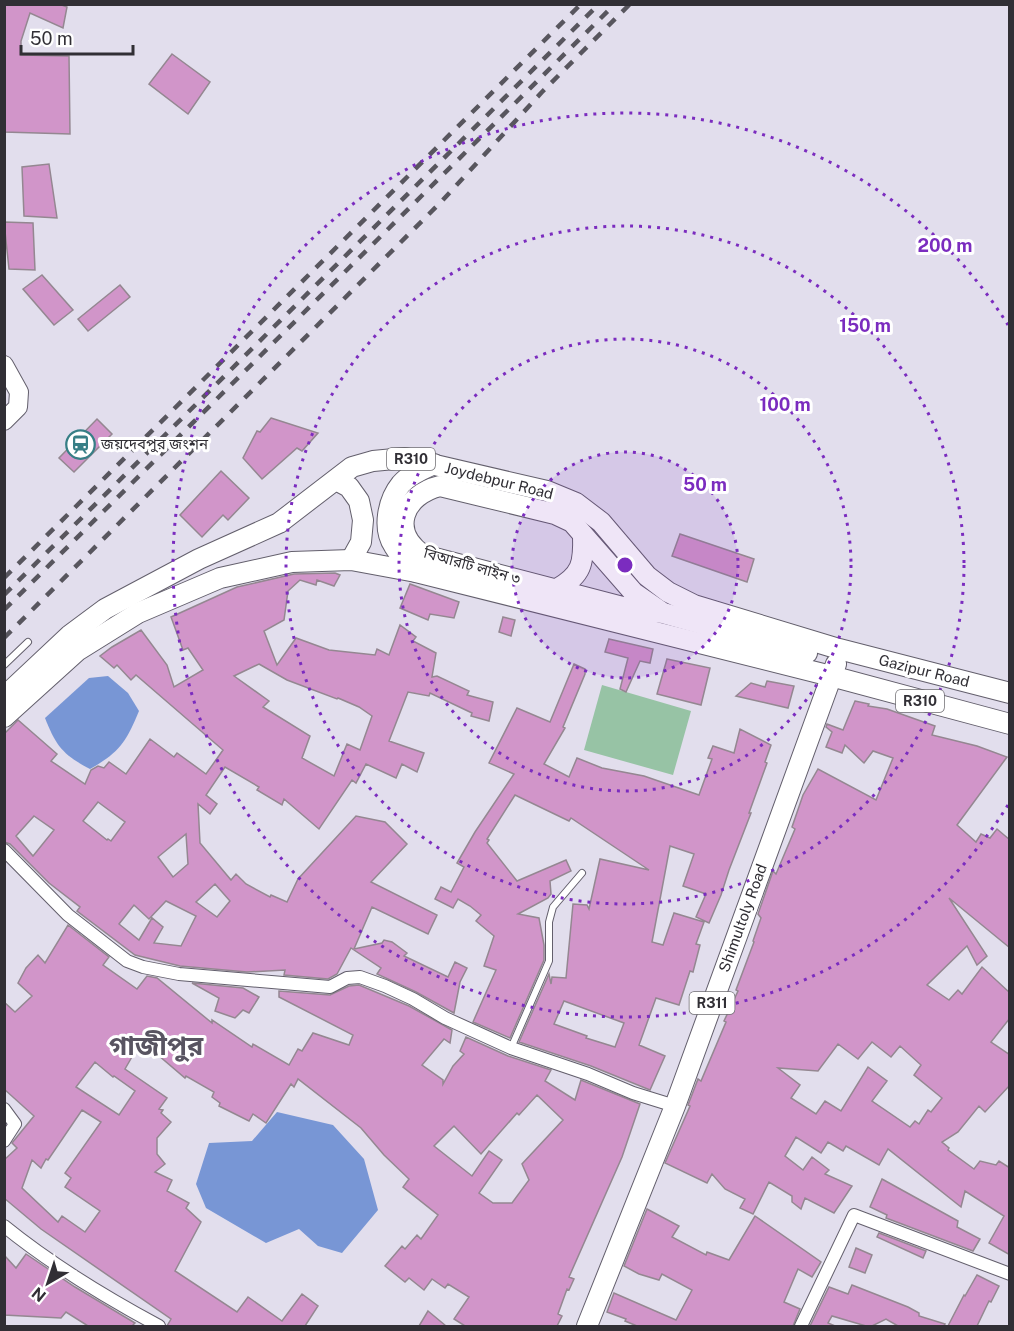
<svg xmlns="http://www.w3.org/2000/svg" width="1014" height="1331" font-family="'Public Sans','Noto Sans Bengali',sans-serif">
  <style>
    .green { fill: #97c3a5 }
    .water { fill: #7896d5 }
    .building { fill: #d195c9; stroke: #948791; stroke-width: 1.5; fill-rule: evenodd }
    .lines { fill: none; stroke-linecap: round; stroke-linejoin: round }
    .service-casing { stroke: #635f6c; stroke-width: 8 }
    .minor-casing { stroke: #635f6c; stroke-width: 14 }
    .secondary-casing { stroke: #635f6c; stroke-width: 20 }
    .primary-casing { stroke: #635f6c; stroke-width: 22 }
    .service { stroke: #fff; stroke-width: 6 }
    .minor { stroke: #fff; stroke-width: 12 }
    .secondary { stroke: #fff; stroke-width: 18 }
    .primary { stroke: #fff; stroke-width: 20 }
    .rail { stroke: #58565e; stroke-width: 4.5; stroke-dasharray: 10 10; stroke-linecap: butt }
    .ring { fill: none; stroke: #7b2cbf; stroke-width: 3; stroke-dasharray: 3 6 }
    .labels { text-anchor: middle; stroke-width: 6; stroke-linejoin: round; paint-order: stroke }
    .shield { fill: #fff; stroke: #6f6d72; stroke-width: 1.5 }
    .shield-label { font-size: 14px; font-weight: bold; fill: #312f35 }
    .poi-label { font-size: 15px; fill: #312f35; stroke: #fff; text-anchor: start }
    .street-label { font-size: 15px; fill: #312f35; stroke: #fff }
    .town-label { font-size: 27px; font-weight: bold; fill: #585461; stroke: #fff }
    .centre { fill: #7b2cbf; stroke: #fff; stroke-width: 3 }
    .ring-label { font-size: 18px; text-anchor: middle; font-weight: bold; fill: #7b2cbf; stroke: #fff; stroke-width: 6; stroke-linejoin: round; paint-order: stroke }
  </style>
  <rect width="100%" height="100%" fill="#e2deed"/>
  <!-- green -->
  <path class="green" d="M602,685L691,711L673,775L584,750Z"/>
  <!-- water -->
  <g class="water">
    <path d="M108,676L128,693L139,711C126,742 120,752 90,769C63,755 56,746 45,718L89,678Z"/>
    <path d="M277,1112L333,1125L364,1159L378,1210L342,1253L318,1246L299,1229L266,1243L206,1208L196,1184L209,1143L252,1141Z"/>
  </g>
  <!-- building -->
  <g class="building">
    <path d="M4,4H59L67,7L63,28L30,13L21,41V55L69,56L70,134L4,132Z"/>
    <path d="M172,54L210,82L188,114L149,84Z"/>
    <path d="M49,164L57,218L24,216L22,167Z"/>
    <path d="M4,222L33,223L35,270L9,269Z"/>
    <path d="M42,275L73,310L54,325L23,289Z"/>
    <path d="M120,285L130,297L88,331L78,319Z"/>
    <path d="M271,418L318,433L302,451L297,448L262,479L243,458L257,431L260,432Z"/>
    <path d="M97,419L112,434L74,472L59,458Z"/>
    <path d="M221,471L249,498L228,520L223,515L202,537L180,515Z"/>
    <path d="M680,534L754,559L747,582L672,556Z"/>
    <path d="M335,573L340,575L334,586L317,580L316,585L300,580L288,591L284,620L264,631L277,665L296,638L329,650L375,655L377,649L389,655L400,625L416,637L413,641L436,653L432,677L437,676L469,691L467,695L493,702L489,721L471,716L472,713L430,693L429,696L408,692L389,741L424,753L417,772L402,764L396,778L366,764L356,783L352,780L319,829L284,799L282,805L257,790L259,787L225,767L206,795L217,804L210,814L198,804L200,843L231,880L236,874L246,884L270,897L271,895L287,902L298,879L356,816L385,822L407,844L371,882L437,915L428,934L372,907L354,949L382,943L384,940L392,942L407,953L404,956L448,977L455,962L467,968L460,982L454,1013L416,992L377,974L381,968L351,948L337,974L328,979L284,975L285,970L247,972L180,966L135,955L77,911L80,907L49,883L10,844L4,842V734L18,720L57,754L51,761L85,784L91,770L98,766L104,768L109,762L126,774L150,739L174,757L177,753L206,774L223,750L136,675L131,680L117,665L114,668L100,656L112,647L141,630L167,665L174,687L203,670L188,648L183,650L171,617L237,587L294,574ZM259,664L287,680L337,699L338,698L359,707L372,716L360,750L347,744L334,776L302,758L310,736L263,707L269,701L234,676ZM98,802L125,822L111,841L108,839L107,840L83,821ZM34,816L54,830L33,856L16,836ZM186,834L188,864L173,877L158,857ZM215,884L230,901L217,917L196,902ZM166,901L196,916L181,946L154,943L163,927L152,918L139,940L119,924L134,905L149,919Z"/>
    <path d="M410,584L459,602L454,618L430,614L428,620L400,608Z"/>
    <path d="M503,617L515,620L511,636L499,632Z"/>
    <path d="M609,639L653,649L650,663L640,661L626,692L620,689L628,658L605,652Z"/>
    <path d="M667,659L710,668L701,705L657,694Z"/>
    <path d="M574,664L585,669V674L563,727L565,728L544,764L569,777L577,758L602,768L644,776L699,795L712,759L708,758L713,746L734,753L740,729L771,745L765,762L767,763L749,813H751L729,870L721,895L709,923L696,917L706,894L683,886L694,854L670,846L652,942L663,945L674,913L704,922L696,944L700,945L693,972L690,971L679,1005L656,998L639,1045L665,1056L650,1090L591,1066L519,1042L549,974L551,984L552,977L566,978L573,904L587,905L589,909L600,859L649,870L571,818L569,821L515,795L487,839L489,840L487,843L517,881L566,860L571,871L550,881L551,894L548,898L518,914L539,918L544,945V960L510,1038L473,1022L496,970L484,966L494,936L476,921L481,915L470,906L458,899L453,908L435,899L441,887L451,892L464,867L457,863L475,832L514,774L489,763L517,708L550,722ZM564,1001L624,1023L615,1047L586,1038L587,1036L554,1024Z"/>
    <path d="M767,681L794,686L788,708L736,696L751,683L765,687Z"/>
    <path d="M855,701L869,704L868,706L887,709L935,726L932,735L977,746L1007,757L957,825L976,842L981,834L990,838L997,829L1010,840V948L949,898L987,956L977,965L967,946L927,985L949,1000L958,990L962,994L982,967L1010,993V1018L991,1042L1010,1055V1085L985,1112L979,1106L958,1132L942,1142L949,1148L948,1150L974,1169L980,1161L996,1165L999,1161L1010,1168V1255L989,1243L1004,1216L965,1191L961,1207L888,1149L879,1165L846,1146L843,1151L828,1142L821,1153L796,1137L785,1156L803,1170L812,1157L829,1170L825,1174L852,1186L834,1213L805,1198L801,1209L792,1202V1196L769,1182L753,1214L740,1208L745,1199L725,1189L712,1174L707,1183L665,1163L690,1106L688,1105L698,1079L701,1081L726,1022L724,1021L738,991L736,990L754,942L753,941L761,918L758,914L773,871L776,874L795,829L792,827L803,795L818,769L876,800L893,758L873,751L864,763L845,745L842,753L826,747L832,732L826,727L827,724L843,730ZM872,1042L891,1057L900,1046L921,1065L914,1075L942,1098L931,1112L928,1110L919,1124L915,1121L910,1127L872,1101L887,1081L868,1067L841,1111L825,1101L816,1114L791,1098L800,1085L778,1068L818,1071L838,1044L858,1059Z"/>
    <path d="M68,925L109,957L103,965L137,989L147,976L157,978L212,1023V1020L252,1047L253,1044L289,1065L298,1049L302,1051L313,1033L349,1045L353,1035L279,997V991L330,995L349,986L359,985L409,1006L452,1030L450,1043L444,1039L422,1065L443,1080V1084L453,1066L464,1054L460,1051L466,1037L508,1056L551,1070L545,1081L575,1100L581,1080L640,1104L622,1157L569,1277L574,1279L569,1290L567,1289L558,1314L562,1316L557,1326H465L454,1319L469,1297L448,1284L445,1288L432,1279L424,1290L409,1278L405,1282L385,1266L402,1246L405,1249L417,1235L421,1239L438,1215L403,1187L409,1179L384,1155L361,1128L298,1079L294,1087L291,1084L266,1123L253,1114L249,1121L219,1106L220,1103L212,1097L214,1092L186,1076L185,1078L145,1044L144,1046L140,1043L125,1069L167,1098L159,1109L163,1110L161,1113L171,1122L157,1138V1154L165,1164L155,1172L172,1180L167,1191L189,1203L186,1208L201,1222L175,1271L237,1312L248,1297L282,1321L302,1294L318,1306L305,1326H167L171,1319L41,1229L4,1198V1160L17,1148L12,1143L34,1116L4,1089V1002L15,1012L32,996L18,983L26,968L38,955L45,963ZM95,1062L113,1077L114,1076L135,1091L119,1115L76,1087ZM537,1095L563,1120L522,1164L529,1180L512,1203H493L479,1193L502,1160L489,1151L472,1176L434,1146L454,1126L481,1154L517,1113L519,1115ZM82,1110L101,1122L65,1173L71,1178L65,1187L100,1211L85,1232L62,1216L58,1222L22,1188L32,1160L41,1168L46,1159L48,1160Z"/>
    <path d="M192,983L243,988L259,997L249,1013L243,1010L235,1018L215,1011L219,998Z"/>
    <path d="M882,1179L958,1221L957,1227L980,1239L973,1251L886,1218L887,1215L870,1207Z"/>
    <path d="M647,1209L679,1226L672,1237L706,1255L707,1252L729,1260L755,1216L821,1262L812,1277L798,1269L784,1302L800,1309L793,1326H637L625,1321L626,1319L607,1312L614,1293L676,1320L692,1290L662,1274L659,1280L639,1274L624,1266Z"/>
    <path d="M879,1233L926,1251L923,1258L877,1237Z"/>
    <path d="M856,1248L872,1255L865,1273L849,1267Z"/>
    <path d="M26,1254L75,1287L135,1323L132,1326H88L66,1312L61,1318L4,1315V1255L16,1268Z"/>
    <path d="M977,1275L999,1286L991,1302L989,1301L977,1326H948L964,1295L965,1296Z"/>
    <path d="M852,1285L908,1307L919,1313V1316L945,1324L944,1326H898L886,1319L872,1326H866L832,1316L828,1323L835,1326H810L829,1287L848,1294Z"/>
    <path d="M428,1311L446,1326H419Z"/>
  </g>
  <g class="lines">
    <defs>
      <g id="service">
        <path d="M4,665L28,642"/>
        <path d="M511,1048L549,961V922L553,907L582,873"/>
      </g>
      <g id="minor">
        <path d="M4,850L68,915L127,961L143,967L179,974L330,987L347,978L360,977L385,986L413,999L445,1018L511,1048L588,1074L633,1093L675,1106"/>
        <path d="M4,1109L15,1124L4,1141"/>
        <path d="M4,1226C52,1265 105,1297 159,1326"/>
        <path d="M801,1326L854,1215L1010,1274"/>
      </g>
      <path id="secondary" d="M4,365L19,392L18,407L4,421"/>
      <g id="primary">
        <path d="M336,480L349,487L359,501L363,520L361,542L351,560"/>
        <path d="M416,572C408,564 400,556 394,546C382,528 388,500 401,484C410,474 423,469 434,464"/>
        <path d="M557,589C582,575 584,563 583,535"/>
        <path d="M663,613L634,593L572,522L555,514L440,486C403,495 389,531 423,555L630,609L663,613L807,653"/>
        <path d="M4,697L70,635L105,609L199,559L279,523L352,467L373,461L405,458L547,491L576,503L601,522L647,576L668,592L694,605L839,649L1010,693"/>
        <path d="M4,717L77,651L138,613L220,578L292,562L351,560L416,572L831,676L1010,724"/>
        <path d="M587,1326L675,1106L836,664"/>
      </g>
    </defs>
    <!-- service casing -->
    <use href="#service" class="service-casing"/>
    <!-- minor casing -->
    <use href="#minor" class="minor-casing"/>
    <!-- secondary casing -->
    <use href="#secondary" class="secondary-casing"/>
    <!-- primary casing -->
    <use href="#primary" class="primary-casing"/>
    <!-- service -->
    <use href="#service" class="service"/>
    <!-- minor -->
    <use href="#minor" class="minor"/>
    <!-- secondary -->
    <use href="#secondary" class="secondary"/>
    <!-- primary -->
    <use href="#primary" class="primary"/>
    <!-- rail -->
    <g class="rail">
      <path d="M4,578L581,4"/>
      <path d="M4,595L599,4"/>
      <path d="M4,610L615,4"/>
      <path d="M4,638L441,202L542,92L630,4"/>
    </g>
  </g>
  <!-- distance rings -->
  <circle cx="625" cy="565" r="113" fill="#7b2cbf" fill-opacity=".12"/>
  <g class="ring">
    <circle cx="625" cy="565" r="113"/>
    <circle cx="625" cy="565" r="226"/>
    <circle cx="625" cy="565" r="339"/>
    <path d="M1008 805A452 452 0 1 1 1008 325"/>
  </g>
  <!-- icons -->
  <defs>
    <symbol id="station-ring" viewBox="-11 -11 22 22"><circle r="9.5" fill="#fff" stroke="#377f86" stroke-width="1.5"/><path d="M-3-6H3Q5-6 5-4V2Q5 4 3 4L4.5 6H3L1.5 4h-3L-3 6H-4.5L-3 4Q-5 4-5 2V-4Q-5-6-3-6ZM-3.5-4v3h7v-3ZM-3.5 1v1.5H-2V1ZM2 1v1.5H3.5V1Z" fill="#377f86"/></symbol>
  </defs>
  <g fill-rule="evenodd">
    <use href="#station-ring" x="64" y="428" width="33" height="33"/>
  </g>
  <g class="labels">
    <!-- shield labels -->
    <g class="shield">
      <rect x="387" y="448" width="48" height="22" rx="4.5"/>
      <rect x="896" y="690" width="48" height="22" rx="4.5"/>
      <rect x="689.5" y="992" width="45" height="22" rx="4.5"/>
    </g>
    <g class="shield-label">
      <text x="411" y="464">R310</text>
      <text x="920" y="706">R310</text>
      <text x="712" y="1008">R311</text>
    </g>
    <!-- poi labels -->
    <g class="poi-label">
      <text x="101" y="449">জয়দেবপুর জংশন</text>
    </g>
    <!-- street labels -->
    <g class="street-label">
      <text transform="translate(499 481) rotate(14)" y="5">Joydebpur Road</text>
      <text transform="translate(472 566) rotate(16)" y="5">বিআরটি লাইন ৩</text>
      <text transform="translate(924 671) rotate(14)" y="5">Gazipur Road</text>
      <text transform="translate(743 918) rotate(-70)" y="5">Shimultoly Road</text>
    </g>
    <!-- town labels -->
    <g class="town-label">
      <text x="156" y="1055">গাজীপুর</text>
    </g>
  </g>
  <circle cx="625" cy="565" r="9" class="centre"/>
  <g class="ring-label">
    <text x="945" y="252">200 m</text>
    <text x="865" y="332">150 m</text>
    <text x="785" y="411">100 m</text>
    <text x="705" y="491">50 m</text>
  </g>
  <!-- border -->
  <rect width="1014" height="1331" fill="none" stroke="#312f35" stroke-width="12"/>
  <!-- north arrow -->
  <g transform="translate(48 1283) rotate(219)" stroke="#ffffff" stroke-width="4.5" paint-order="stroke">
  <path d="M0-4.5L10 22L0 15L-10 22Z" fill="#312f35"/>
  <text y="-9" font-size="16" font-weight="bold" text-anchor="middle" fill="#312f35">N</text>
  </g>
  <!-- scale -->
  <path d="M21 45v9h112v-9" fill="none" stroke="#312f35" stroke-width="3"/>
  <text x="30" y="45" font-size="18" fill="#312f35" stroke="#ffffff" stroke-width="4.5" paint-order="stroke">50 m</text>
</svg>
